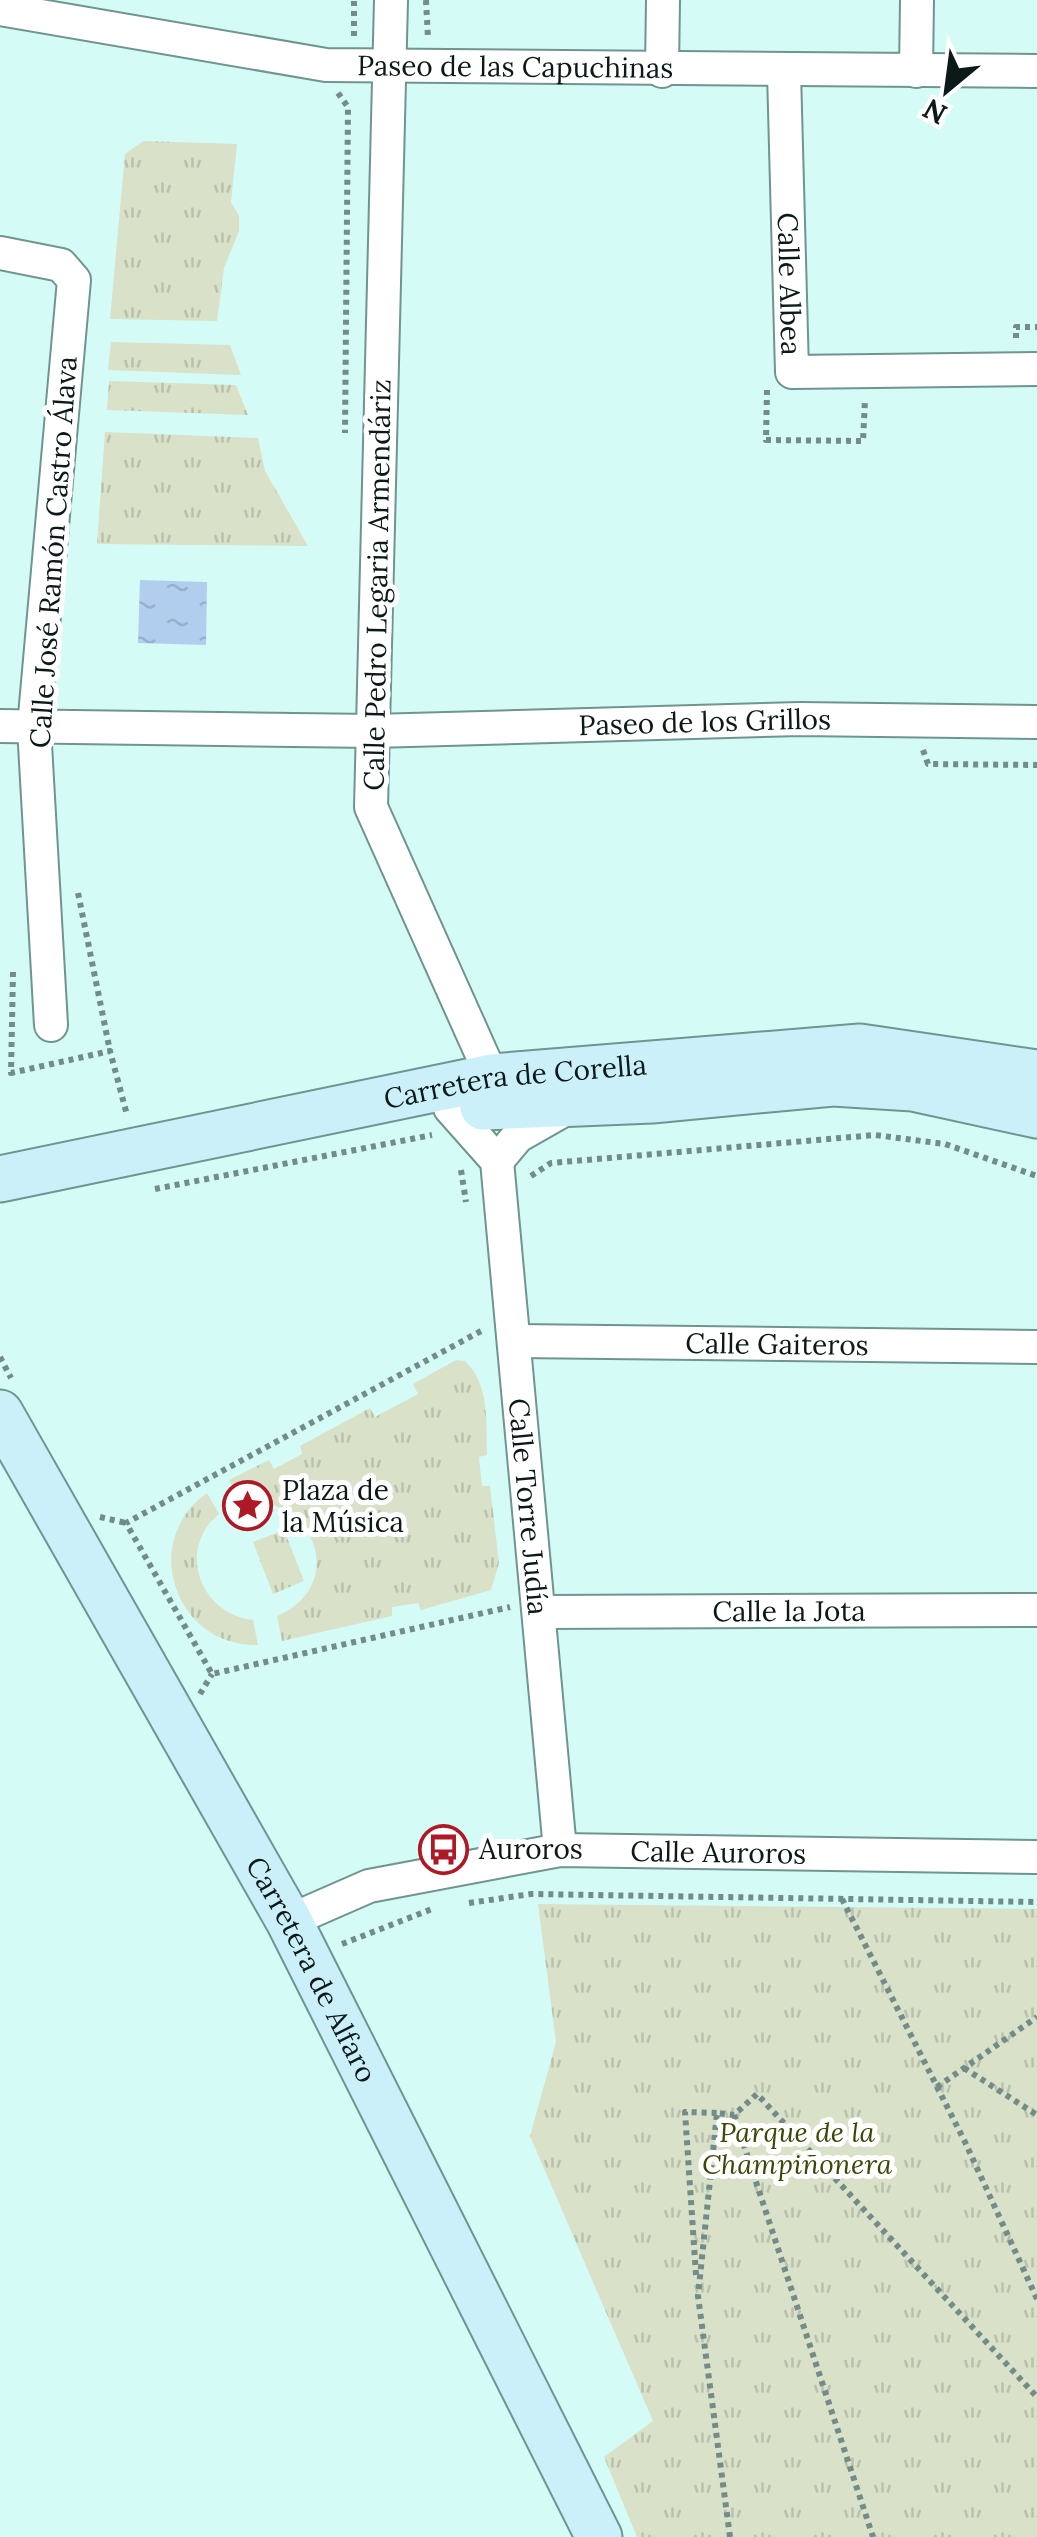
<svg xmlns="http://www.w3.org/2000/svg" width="1037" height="2537" font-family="Lora,serif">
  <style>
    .grass { fill: url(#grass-tufts) }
    .water { fill: url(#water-ripples) }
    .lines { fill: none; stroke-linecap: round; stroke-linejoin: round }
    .street-casing { stroke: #70948f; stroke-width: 36 }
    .secondary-casing { stroke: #70948f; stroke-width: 49 }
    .path { stroke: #728c89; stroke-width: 6; stroke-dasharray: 5 5; stroke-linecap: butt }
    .street { stroke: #fff; stroke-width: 32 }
    .secondary { stroke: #ccf0f9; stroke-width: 45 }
    .labels { text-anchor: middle; stroke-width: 10; stroke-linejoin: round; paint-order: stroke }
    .street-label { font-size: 28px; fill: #0b1918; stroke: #fff }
    .poi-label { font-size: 28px; fill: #0b1918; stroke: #fff; text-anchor: start }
    .park-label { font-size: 28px; font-style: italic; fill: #3b4808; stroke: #fff }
  </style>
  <defs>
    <pattern id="grass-tufts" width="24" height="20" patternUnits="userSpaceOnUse" patternTransform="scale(2.5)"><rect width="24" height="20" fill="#d9e1c9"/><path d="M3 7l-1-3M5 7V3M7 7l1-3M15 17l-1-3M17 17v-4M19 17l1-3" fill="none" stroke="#b9c0ac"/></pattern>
    <pattern id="water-ripples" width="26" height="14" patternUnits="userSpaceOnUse" patternTransform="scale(2.5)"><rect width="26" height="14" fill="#b1ceee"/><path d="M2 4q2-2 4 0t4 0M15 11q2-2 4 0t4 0" fill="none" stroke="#97b0cb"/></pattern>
  </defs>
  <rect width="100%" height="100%" fill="#d5fbf6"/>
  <!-- grass -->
  <g class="grass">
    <path d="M143,141L237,144L231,202L239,216V231L224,268L217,321L110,319L125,154Z"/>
    <path d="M111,342L230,345L241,375L108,370Z"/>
    <path d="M109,381L236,385L248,415L107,410Z"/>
    <path d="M105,432L258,438L265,471L308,546L97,544Z"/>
    <path d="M456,1360L465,1361C490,1385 486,1422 487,1455L479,1457L482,1486H490L499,1563L491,1590L421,1610L418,1603L392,1607V1616L282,1641L277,1616C348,1587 316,1494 241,1502L229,1480L269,1460L274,1469L302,1454L300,1446L370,1408L375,1417L418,1394L413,1384Z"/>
    <path d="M207,1493L219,1514C176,1549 200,1614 253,1620L258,1645C175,1647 139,1541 207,1493Z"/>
    <path d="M284,1530L304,1581L273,1594L253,1542Z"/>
    <path d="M538,1904L1037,1909V2537H637L604,2457L653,2421L530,2136L556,2042Z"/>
  </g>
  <!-- water -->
  <path class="water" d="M140,580L207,582L206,645L138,643Z"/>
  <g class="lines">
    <defs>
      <g id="street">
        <path d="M391,0L371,807L492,1077"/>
        <path id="s1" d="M0,9L326,65L1037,71"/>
        <path d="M662,71L663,0"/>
        <path d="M916,71L917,0"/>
        <path id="s2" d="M784,72L792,372L1037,369"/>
        <path d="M0,253L61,265L74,280L34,727L51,1025"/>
        <path id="s3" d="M0,726L373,731L800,719L1037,722"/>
        <path id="s4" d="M450,1108L497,1161L560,1850"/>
        <path d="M497,1161L518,1136L569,1107"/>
        <path id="s5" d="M517,1341L1037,1347"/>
        <path id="s6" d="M541,1612L1037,1610"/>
        <path id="s7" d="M289,1921L369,1886L560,1850L1037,1857"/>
      </g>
      <g id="secondary">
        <path d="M483,1107L652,1100L833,1083L913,1088L1037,1115"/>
        <path id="s8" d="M0,1179L492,1077L860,1047L1037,1073"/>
        <path id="s9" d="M0,1413L289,1921L599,2537"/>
      </g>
    </defs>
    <!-- street casing -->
    <use href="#street" class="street-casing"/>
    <!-- secondary casing -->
    <use href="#secondary" class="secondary-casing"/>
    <!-- path -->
    <g class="path">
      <path d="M426,0L428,38"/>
      <path d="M354,36V0"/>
      <path d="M338,93L348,107L345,433"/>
      <path d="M1016,338V327H1037"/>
      <path d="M767,390L766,440L863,441L865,400"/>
      <path d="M923,750L928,764L1037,765"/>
      <path d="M78,893L110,1051"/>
      <path d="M13,972L11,1073L110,1051L127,1115"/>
      <path d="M461,1170L466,1202"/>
      <path d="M531,1176L551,1163L875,1135L945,1144L1037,1176"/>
      <path d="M155,1189L432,1135"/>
      <path d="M481,1331L126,1523L212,1674L510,1607"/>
      <path d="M0,1357L11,1378"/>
      <path d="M100,1517L126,1523"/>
      <path d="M200,1694L212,1674"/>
      <path d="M842,1899L965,2142L1037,2299"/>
      <path d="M469,1903L531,1894L1037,1902"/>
      <path d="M342,1944L432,1909"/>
      <path d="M964,2068L1037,2115"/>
      <path d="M937,2087L1037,2017"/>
      <path d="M734,2115L873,2537"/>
      <path d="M696,2275L685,2112L717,2113"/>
      <path d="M730,2537L698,2296L717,2113L734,2115L757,2094L1037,2397"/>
    </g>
    <!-- street -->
    <use href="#street" class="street"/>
    <!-- secondary -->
    <use href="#secondary" class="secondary"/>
  </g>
  <!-- icons -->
  <defs>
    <symbol id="sight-ring" viewBox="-11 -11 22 22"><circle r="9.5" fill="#fff" stroke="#ad1a26" stroke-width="1.5"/><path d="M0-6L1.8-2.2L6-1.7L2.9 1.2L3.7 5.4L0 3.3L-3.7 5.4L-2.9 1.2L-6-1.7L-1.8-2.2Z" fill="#ad1a26"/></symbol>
    <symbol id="bus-ring" viewBox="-11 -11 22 22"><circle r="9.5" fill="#fff" stroke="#ad1a26" stroke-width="1.5"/><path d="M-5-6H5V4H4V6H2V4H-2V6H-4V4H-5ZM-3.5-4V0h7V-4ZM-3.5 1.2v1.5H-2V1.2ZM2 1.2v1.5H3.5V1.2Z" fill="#ad1a26"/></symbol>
  </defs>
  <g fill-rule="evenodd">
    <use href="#sight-ring" x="220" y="1478" width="55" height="55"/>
    <use href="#bus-ring" x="416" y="1822" width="55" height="55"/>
  </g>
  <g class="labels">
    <!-- street labels -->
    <g class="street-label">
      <text dy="10" stroke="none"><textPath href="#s1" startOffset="520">Paseo de las Capuchinas</textPath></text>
      <text dy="10" stroke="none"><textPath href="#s2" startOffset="212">Calle Albea</textPath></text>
      <text transform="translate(53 552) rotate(-86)" y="10">Calle José Ramón Castro Álava</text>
      <text transform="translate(377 585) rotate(-89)" y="10">Calle Pedro Legaria Armendáriz</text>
      <text dy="10" stroke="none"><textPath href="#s3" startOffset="705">Paseo de los Grillos</textPath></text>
      <text dy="10" stroke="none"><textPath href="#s8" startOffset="525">Carretera de Corella</textPath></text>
      <text dy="10" stroke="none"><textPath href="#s5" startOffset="260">Calle Gaiteros</textPath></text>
      <text dy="10" stroke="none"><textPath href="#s4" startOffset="418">Calle Torre Judía</textPath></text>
      <text dy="10" stroke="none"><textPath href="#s6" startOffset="248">Calle la Jota</textPath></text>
      <text dy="10" stroke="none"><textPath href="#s7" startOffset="440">Calle Auroros</textPath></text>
      <text dy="10" stroke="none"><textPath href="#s9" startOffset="638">Carretera de Alfaro</textPath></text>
    </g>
    <!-- poi labels -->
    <g class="poi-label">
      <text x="282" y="1500">Plaza de<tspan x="282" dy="32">la Música</tspan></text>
      <text x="479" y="1859">Auroros</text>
    </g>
    <!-- park labels -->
    <g class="park-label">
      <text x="797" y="2142">Parque de la<tspan x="797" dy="32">Champiñonera</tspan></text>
    </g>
  </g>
  <!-- north arrow -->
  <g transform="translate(947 90) rotate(209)" stroke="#ffffff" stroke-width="8" paint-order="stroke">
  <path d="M0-8L18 38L0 25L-18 38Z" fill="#0b1918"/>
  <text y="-15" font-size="28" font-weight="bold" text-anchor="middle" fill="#0b1918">N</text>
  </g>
</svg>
